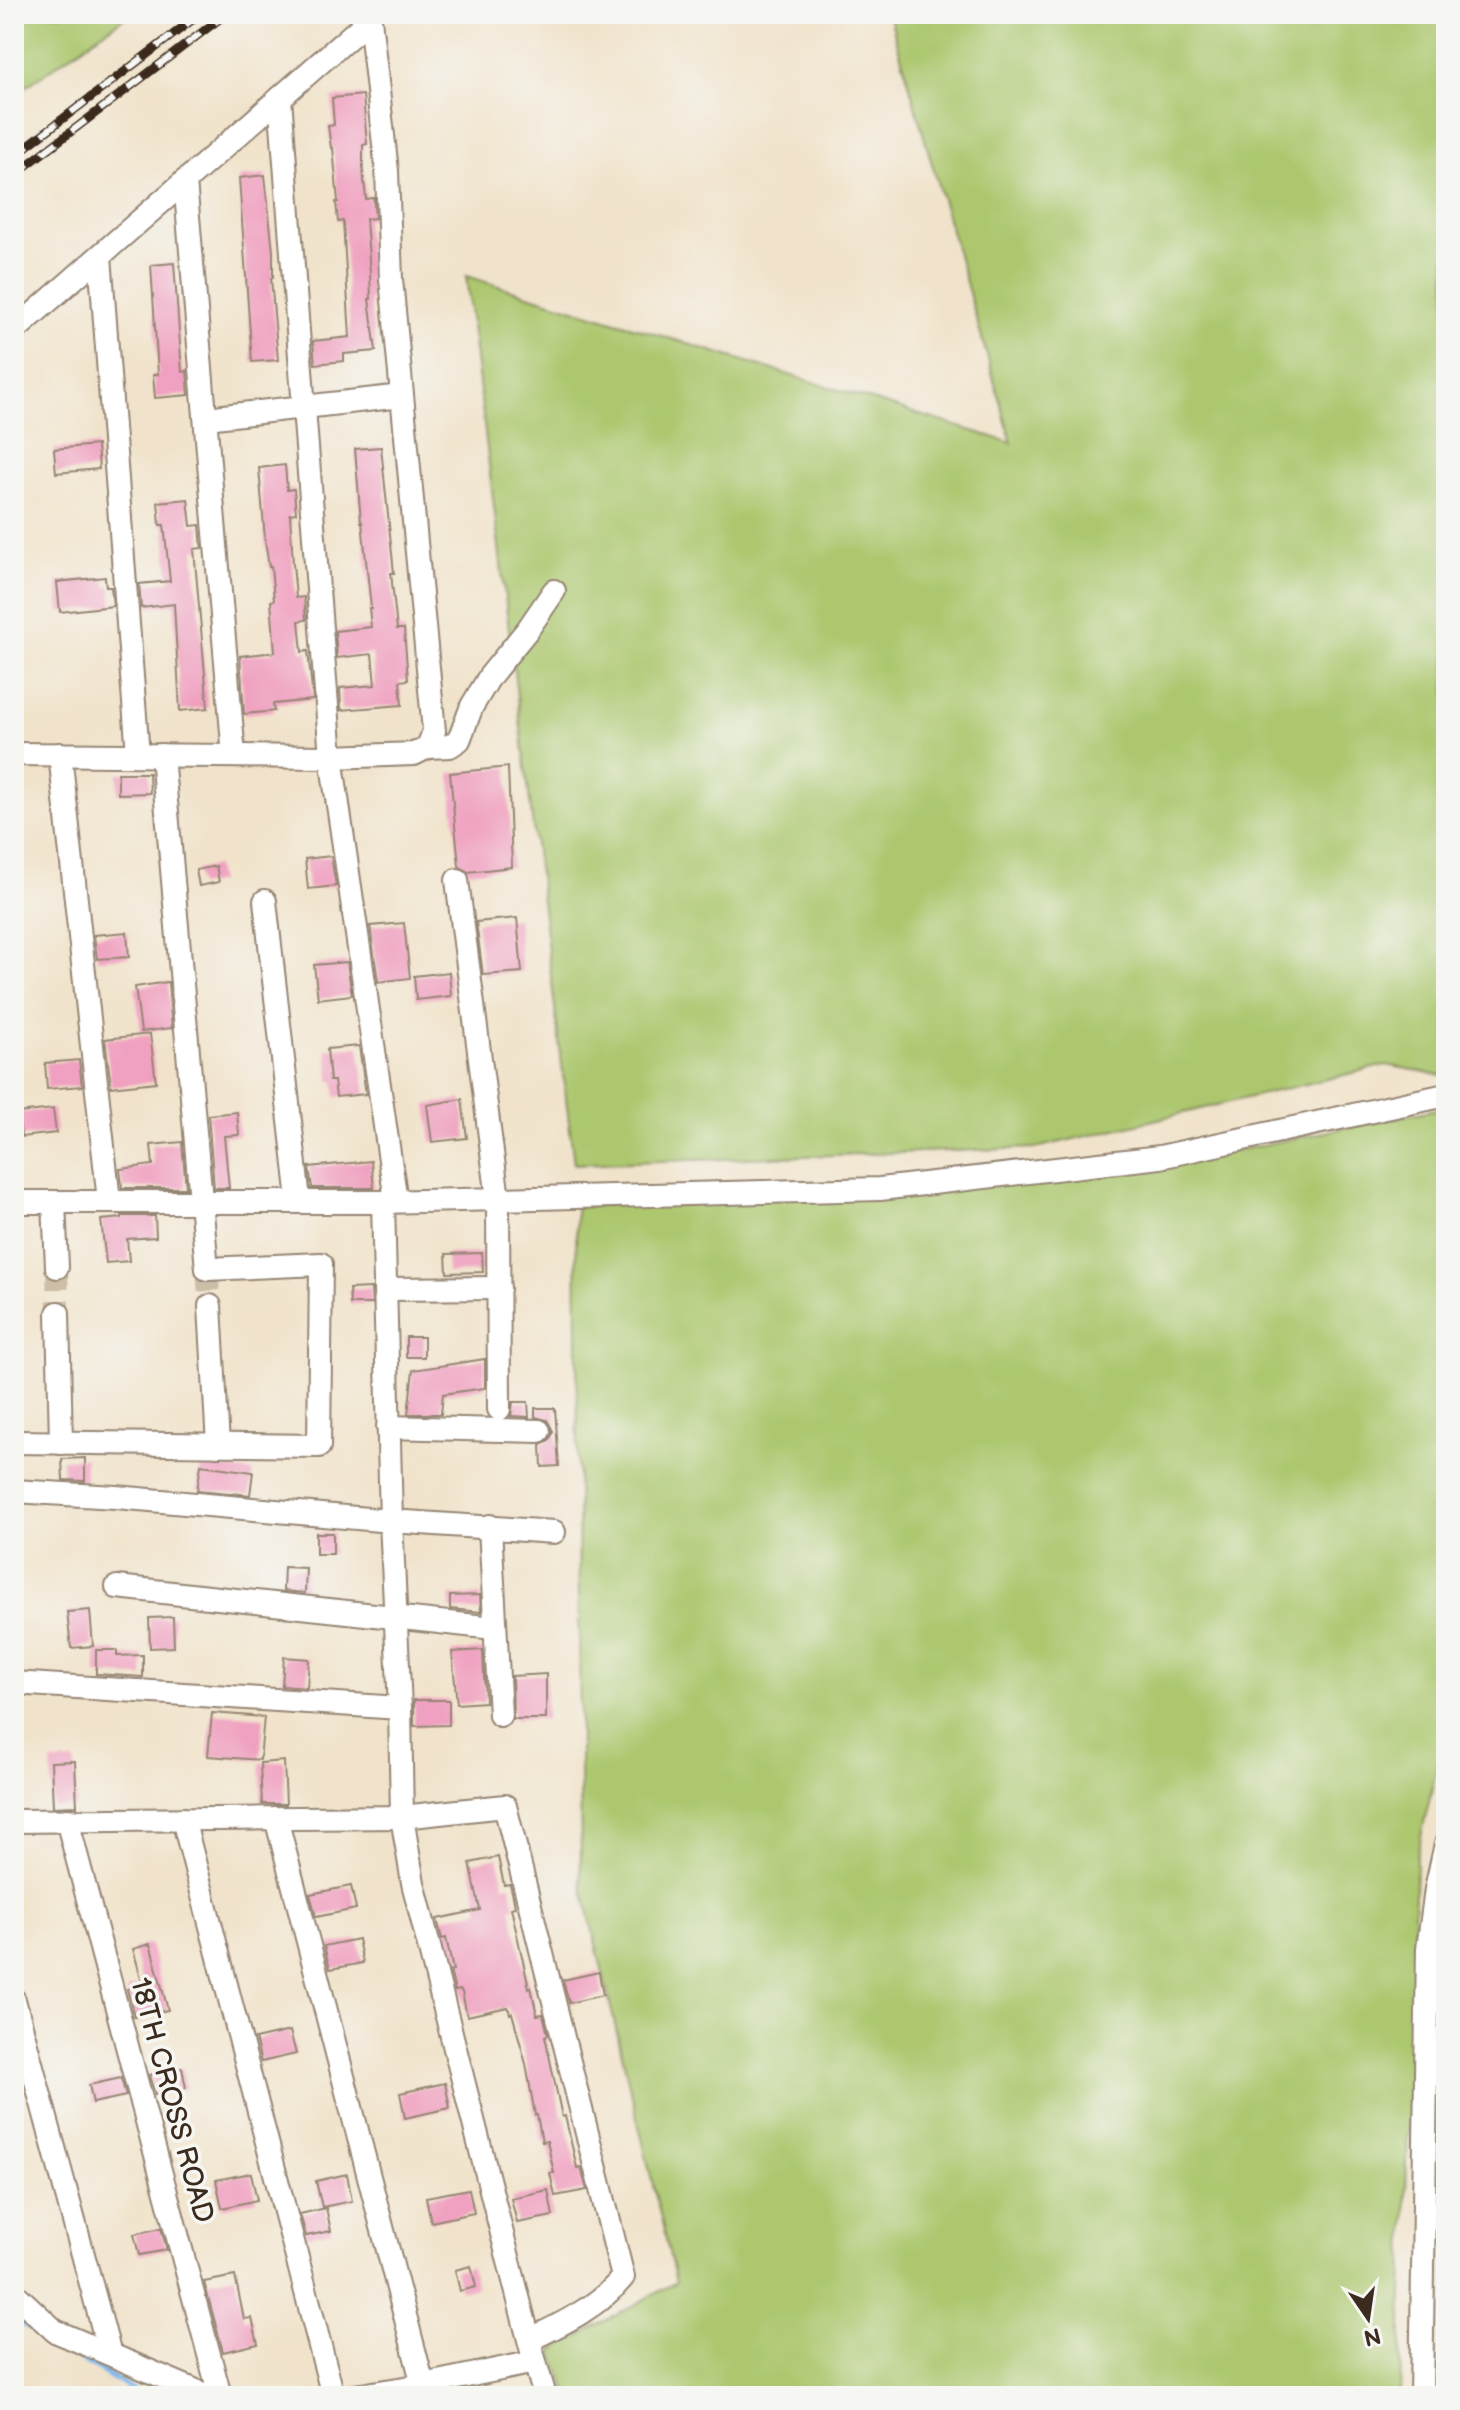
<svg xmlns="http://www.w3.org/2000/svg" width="1460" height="2410" font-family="'Balsamiq Sans',sans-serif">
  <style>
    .green { fill: #acc76e; stroke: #747846; stroke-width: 2 }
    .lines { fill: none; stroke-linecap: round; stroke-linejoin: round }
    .stream { stroke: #7ab5eb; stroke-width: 6 }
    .building { fill: #f0a0c0 }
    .minor-tunnel { stroke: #cdbea8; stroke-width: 22; stroke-dasharray: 22 11; stroke-linecap: butt }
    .minor-casing { stroke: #968674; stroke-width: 26 }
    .minor { stroke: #fff; stroke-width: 22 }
    .rail-casing { stroke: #3b2a1e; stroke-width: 9 }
    .rail { stroke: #f6f6f2; stroke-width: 6; stroke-dasharray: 18; stroke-linecap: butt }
    .labels { text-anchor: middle; stroke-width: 7; stroke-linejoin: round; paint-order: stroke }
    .street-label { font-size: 28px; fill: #3b2a1e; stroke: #f6f6f2 }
  </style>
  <rect width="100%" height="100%" fill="#f6f6f2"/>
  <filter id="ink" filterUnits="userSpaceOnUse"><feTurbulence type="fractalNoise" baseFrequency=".0125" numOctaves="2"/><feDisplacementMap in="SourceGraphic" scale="16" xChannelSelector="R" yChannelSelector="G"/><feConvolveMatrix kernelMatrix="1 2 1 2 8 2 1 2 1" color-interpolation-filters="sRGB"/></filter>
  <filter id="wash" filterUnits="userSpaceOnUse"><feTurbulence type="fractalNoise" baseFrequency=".006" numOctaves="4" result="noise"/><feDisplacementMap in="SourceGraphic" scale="32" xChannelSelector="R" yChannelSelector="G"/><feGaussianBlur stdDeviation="1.8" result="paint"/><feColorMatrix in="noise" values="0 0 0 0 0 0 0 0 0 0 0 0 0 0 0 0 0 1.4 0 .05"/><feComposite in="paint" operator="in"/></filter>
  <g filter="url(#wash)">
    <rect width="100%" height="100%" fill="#f1e3cb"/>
    <!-- green -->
    <g class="green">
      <path d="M14,14H129L14,95Z"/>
      <path d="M889,14H1446V1076L1386,1065L1036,1148L574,1164L466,276L1012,443Z"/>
      <path d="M1446,1107V1728L1416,1858L1400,2396H569L552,2351L676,2282L581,1881L576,1207L1128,1173Z"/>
    </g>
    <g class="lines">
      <!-- stream -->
      <path class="stream" d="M14,2319L143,2396"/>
    </g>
    <g id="blocks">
      <!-- building -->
      <g class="building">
        <path d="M363,95L367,144L363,145V170L366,199L374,198V206L375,218L366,219L370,273L371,299H369L376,351L344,354V361L315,364L313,341L350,337L343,221L338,222L336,202H338L333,148H331L328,126L334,125L332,98Z"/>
        <path d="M265,175L273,252V278H271L278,360L252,362L239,178Z"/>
        <path d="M174,263L182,372L187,371L189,395L155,398L153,375L158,374L151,265Z"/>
        <path d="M97,445L99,469L56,473L54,449Z"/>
        <path d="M381,447L394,573H391L397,629H404L408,680L400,681L402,705L341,710L340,688L375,685L372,654L337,658L335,631L371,627L369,608H371L362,522H361L355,449Z"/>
        <path d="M285,465L287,490L294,489L296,513L290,514L293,564L296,598L304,597L306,620L299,621L302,652L308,651L313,700L273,704L274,711L244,714L240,656L275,652L271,601L274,600L271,566L269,567L265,540L259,468Z"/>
        <path d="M188,499L191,526L200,525L202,548L194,549L208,708L180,711L174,604L141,608L139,584L170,581L164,525H160L158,502Z"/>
        <path d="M105,577L106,587H111L113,606L60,612L57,582Z"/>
        <path d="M508,767L512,867L468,872L459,866L450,773Z"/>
        <path d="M118,773H149L150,793L118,794Z"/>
        <path d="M331,856L336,886L308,889L305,859Z"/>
        <path d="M216,866L219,882L199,886L196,870Z"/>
        <path d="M517,918L522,972L483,975L476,922Z"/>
        <path d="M404,923L410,978L378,982L370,926Z"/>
        <path d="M127,932L129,957L97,959L94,935Z"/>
        <path d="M347,962L352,995L318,999L314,965Z"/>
        <path d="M449,972L451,996L416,1000L414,976Z"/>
        <path d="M168,982L172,1028L141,1032L135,987Z"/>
        <path d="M150,1034L156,1082L111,1087L105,1039Z"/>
        <path d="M359,1046L366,1094L336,1097L334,1081H330L327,1049Z"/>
        <path d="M79,1060L82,1086L47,1089L45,1063Z"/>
        <path d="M462,1099L467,1138L432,1142L427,1105Z"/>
        <path d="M53,1109L56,1133L21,1137L18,1113Z"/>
        <path d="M237,1112L239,1135L224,1136L229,1188H214L208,1115Z"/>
        <path d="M182,1142L186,1188H122L120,1169L153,1165L151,1145Z"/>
        <path d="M371,1161L374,1188H312L309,1167Z"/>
        <path d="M122,1216H155L156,1237L127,1239L129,1261L106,1263L101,1220L122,1218Z"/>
        <path d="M482,1253L483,1272L447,1273L446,1254Z"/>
        <path d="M371,1288L372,1304H350L349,1289Z"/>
        <rect x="406" y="1337" width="18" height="20"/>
        <path d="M485,1359V1388L443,1394L441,1414H408L413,1370Z"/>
        <path d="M513,1402H528L529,1417L511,1416Z"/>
        <path d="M535,1408H555L559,1466L542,1467L541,1445L550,1439L553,1431L547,1420L535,1417Z"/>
        <path d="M85,1458V1481L63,1480L62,1459Z"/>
        <path d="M201,1465L253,1472L250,1495L197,1490Z"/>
        <rect x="316" y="1533" width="17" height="21"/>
        <path d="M284,1567L306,1568L305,1593L283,1591Z"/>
        <path d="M480,1595L481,1612L450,1609V1596Z"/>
        <path d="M90,1610L93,1646L71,1648L67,1612Z"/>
        <path d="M173,1617L174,1647L150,1648L149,1618Z"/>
        <path d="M96,1650H117V1656L143,1655V1677L96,1674Z"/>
        <path d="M483,1650L485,1702L457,1704L452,1652Z"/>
        <path d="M284,1657L309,1659L307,1688L282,1686Z"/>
        <path d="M546,1674V1719H513L512,1676Z"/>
        <path d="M414,1700H449V1725L414,1726Z"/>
        <path d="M212,1713L264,1717L260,1760L208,1756Z"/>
        <path d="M75,1761L77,1806L53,1807L51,1762Z"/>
        <path d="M284,1761L286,1804H262L260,1763Z"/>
        <path d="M498,1857L504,1885L510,1884L513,1896L515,1907L511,1908L529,1988L531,1987L537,2015L543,2014L548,2035L545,2036L562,2117L565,2116L577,2168L581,2167L587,2190L555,2196L550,2173H554L547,2141L542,2142L537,2115H535L526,2064L512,2013L510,2014L508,2007L467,2016L462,1992L460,1990L455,1991L450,1971L453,1970L446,1938L442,1939L437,1919L480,1910L470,1863Z"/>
        <path d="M351,1886L356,1909L316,1917L310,1894Z"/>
        <path d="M358,1939L363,1963L330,1969L324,1946Z"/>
        <path d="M150,1944L168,2010L134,2017L127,1989L143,1985L133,1949Z"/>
        <path d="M599,1972L603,1995L569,2003L563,1980Z"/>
        <path d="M290,2031L296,2054L261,2062L255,2039Z"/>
        <path d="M182,2068L186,2088L155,2095L149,2075Z"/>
        <path d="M121,2078L126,2096L93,2103L89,2085Z"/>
        <path d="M445,2083L450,2108L405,2118L400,2093Z"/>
        <path d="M251,2173L257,2200L222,2208L216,2180Z"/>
        <path d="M347,2174L352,2201L322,2207L316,2181Z"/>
        <path d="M469,2189L474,2213L431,2222L426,2197Z"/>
        <path d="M548,2190L553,2216L517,2223L511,2198Z"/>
        <path d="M326,2208L331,2231L306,2236L300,2214Z"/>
        <path d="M161,2228L167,2250L139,2255L134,2234Z"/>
        <path d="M471,2266L476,2287L460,2291L455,2270Z"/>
        <path d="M235,2276L244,2319L252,2318L258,2344L223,2352L204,2282Z"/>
      </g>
    </g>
  </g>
  <g filter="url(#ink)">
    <use href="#blocks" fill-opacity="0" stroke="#968674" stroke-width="2"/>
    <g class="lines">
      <!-- minor-tunnel -->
      <g class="minor-tunnel">
        <path d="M57,1267L58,1313"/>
        <path d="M207,1269L210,1306"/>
      </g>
      <defs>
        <g id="minor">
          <path d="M280,98L331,757L396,1201"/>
          <path d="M185,181L234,756"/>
          <path d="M100,256L138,755"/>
          <path d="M14,331L370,19"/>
          <path d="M206,418L402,396"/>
          <path d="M428,747L450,746L459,740L472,706L490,676L528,629L554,591"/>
          <path d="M14,754L331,757L414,754L428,747L434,731L391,279L387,171L370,19"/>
          <path d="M60,754L109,1201"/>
          <path d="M457,880L498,1199L499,1409"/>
          <path d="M265,901L299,1200"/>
          <path d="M14,1202H383L880,1189L1160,1157L1446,1095"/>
          <path d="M54,1203L57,1267"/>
          <path d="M385,1289L499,1288"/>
          <path d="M210,1306L218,1445"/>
          <path d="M58,1313L61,1443"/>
          <path d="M388,1427L539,1431"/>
          <path d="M14,1442L319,1446L321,1264L207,1269L162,755"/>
          <path d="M14,1491L116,1497L391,1521L554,1532"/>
          <path d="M490,1526L500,1715"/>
          <path d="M117,1587L494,1628"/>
          <path d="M14,1683L400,1708"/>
          <path d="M276,1818L423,2385"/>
          <path d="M183,1819L333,2396"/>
          <path d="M67,1820L220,2396"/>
          <path d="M14,1821L402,1817L400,1708L391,1521L383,1202"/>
          <path d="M14,2000L110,2354"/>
          <path d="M14,2293L55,2331L208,2396"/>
          <path d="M529,2340C562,2324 600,2306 623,2277L505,1806L402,1817L413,1883L529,2340L535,2362"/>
          <path d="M354,2396L423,2385L535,2362L545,2396"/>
          <path d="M1421,2396L1428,1949L1436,1889L1446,1844"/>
        </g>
      </defs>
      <!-- minor casing -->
      <use href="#minor" class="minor-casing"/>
      <!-- minor -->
      <use href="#minor" class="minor"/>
      <defs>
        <g id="rail">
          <path d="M14,156L200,14"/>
          <path d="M14,175L226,14"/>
        </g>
      </defs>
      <!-- rail casing -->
      <use href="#rail" class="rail-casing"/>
      <!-- rail -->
      <use href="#rail" class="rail"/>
    </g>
  </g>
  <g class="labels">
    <!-- street labels -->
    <g class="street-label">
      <text transform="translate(173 2100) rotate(75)" y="10">18TH CROSS ROAD</text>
    </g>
  </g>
  <!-- margin -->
  <rect width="1460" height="2410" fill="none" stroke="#f6f6f2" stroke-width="48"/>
  <!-- north arrow -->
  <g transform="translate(1368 2318) rotate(167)" stroke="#f6f6f2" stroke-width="6" paint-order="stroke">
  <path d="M0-6L14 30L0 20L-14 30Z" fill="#3b2a1e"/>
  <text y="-12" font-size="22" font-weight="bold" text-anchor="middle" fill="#3b2a1e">N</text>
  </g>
</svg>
